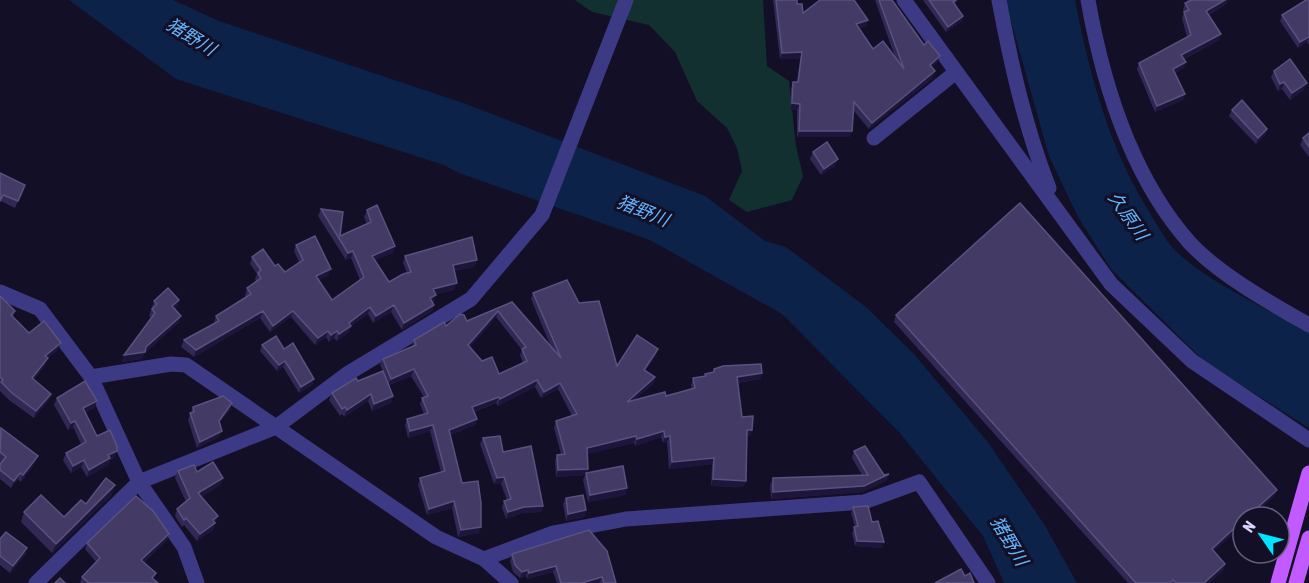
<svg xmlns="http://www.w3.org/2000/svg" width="1309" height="583" font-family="'Asap Condensed','Noto Sans JP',sans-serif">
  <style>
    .green { fill: #12302f }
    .water { fill: #0c2248 }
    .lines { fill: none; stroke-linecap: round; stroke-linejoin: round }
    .street { stroke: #3d3a85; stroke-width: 15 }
    .primary { stroke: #c25bff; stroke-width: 15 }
    .wall { fill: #312854; fill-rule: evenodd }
    .shaded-wall { fill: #1d163a }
    .building { fill: #433a66; stroke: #5a527e; stroke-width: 1.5; fill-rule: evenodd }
    .labels { text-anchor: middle; stroke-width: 6; stroke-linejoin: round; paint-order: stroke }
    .water-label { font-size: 18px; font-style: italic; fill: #62b6ff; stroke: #130f26 }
  </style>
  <rect width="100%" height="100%" fill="#130f26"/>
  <!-- green -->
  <path class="green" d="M575,0H763L767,66L789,81L796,146L803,176L792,200L747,212L729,200L742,171L737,148L727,128L697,101L675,52L649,25L592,12Z"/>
  <!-- water -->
  <g class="water">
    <path d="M69,0H173L219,21L466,104L705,196L765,241L786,247L866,307L913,353L987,441L1044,524L1077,583H1004L983,536L899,432L782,314L650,240L459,173L444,165L176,79Z"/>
    <path d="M1005,0H1075C1090,77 1110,151 1153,218C1160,230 1169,246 1180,255C1217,287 1266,308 1309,332V428L1205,362L1111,269L1078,217L1049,156Z"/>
  </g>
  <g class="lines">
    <!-- street -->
    <g class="street">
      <path d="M904,0L1111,284L1192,361L1309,440"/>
      <path d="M999,0C1011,64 1025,127 1049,188"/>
      <path d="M1088,0C1103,85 1131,176 1189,242C1218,274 1272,304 1309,325"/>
      <path d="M874,138L956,72"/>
      <path d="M0,292L40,309L91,377L139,482L184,547L197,583"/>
      <path d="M91,377L171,364L186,365L436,537L484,559L511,583"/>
      <path d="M484,559L553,533L626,519L864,502L919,482L988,583"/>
      <path d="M36,583L139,482L276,427L347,374L471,299L542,215L626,0"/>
    </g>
    <!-- primary -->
    <g class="primary">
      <path d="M1278,583L1309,473"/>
      <path d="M1296,583L1309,538"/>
    </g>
  </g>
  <!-- wall -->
  <g class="wall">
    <path d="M773,0H797V4L803,13L868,20L866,26L859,29L873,49L895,57L875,0H892L924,45L940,56L937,62L932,67L933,78L869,129L853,110L852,131L849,137H797V110H790L791,88L793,82H797L800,59H780Z"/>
    <path d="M923,0H957L955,4L963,16L962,21L946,32Z"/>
    <path d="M1187,0H1228L1226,4L1209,15L1219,40L1184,59V68L1175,73L1185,94L1183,100L1155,112L1137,69L1139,63L1187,37L1182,18L1184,12L1183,10L1185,3L1188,2Z"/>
    <path d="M1309,0V45L1307,42L1298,48L1280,21L1282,15Z"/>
    <path d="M1274,71L1304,90L1290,100L1282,89L1278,91L1271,77Z"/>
    <path d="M1232,110L1267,129L1265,135L1256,144L1229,116Z"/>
    <path d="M1309,133V157L1300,145L1303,138Z"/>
    <path d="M813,152L835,166L821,175L810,159Z"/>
    <path d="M0,173L25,185L15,208L1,201L0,203Z"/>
    <path d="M321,209L340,236L367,224L364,217L367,210L395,246L393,253L375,260L389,282L407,273L403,263L405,256L477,260L474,267L454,271V290L436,294L434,302H433L434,305L432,311L402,330L391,312L373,323L368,314L351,326L349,332L337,341L334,338L329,342L326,337L315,345L291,317L270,332L260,318L194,357L181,347L184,340L214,323L216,316L246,297L245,295L247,288L256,281L255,279L257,274L250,264L252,257L275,266L285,272L299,262L294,251L296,245L329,275L319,280L332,300L360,280L351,258L346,260L318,216Z"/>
    <path d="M533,293L579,303L617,366L656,355L645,371L655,377L653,384L634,400L666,396L692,389L691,385L693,378L704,377L705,374L713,373L714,369L762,373L760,379L738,383L742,417L752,430L750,436H747L746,481L743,487L711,486L712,464L669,469L667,442L663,443L661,437L635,446L634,443L587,454L588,469L587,473L627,488L625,495L588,502L583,480L585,475L556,477L555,461L557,455L561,454L554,428L556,421L572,416L558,389L541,398L535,387L498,406L496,403L474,412L477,419L475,425L450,435L462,483L479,533L458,537L452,508L427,515L418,485L420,478L441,472L430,431L408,438L405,425L407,419L424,414L420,404L422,398L424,397L411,376L389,385L393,396L391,403L372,411L368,401L344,417L342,414L340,416L329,400L332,393L358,381L383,371L380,365L383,359L412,347L414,340L446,326L467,321L512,302L551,347L531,299ZM496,317L522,350L520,355L523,363L499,374L482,361L470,347Z"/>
    <path d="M0,296L15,311L13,317L29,333L58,350L47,358L45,365L34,379L48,401L34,418L9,400L0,391Z"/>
    <path d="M179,300L177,307L175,309L181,316L179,322L144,354L142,359L122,362L124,355L151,318L149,316L154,301Z"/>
    <path d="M896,315L1277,490L1274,496L1252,517H1243V525L1214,551L1225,564L1223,571L1209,583H1128L894,322Z"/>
    <path d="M262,345L284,349L314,379L312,385L299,393L283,367L277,371L260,351Z"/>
    <path d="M57,398L97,401L94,408L85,413L97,436L114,458L110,460L108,465L87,477L81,467L71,473L63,460L66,453L81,444L73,427L68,430L54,405Z"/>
    <path d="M232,403L230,410L219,423V437L197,448L188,420L193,407Z"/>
    <path d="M0,429L35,463L21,482L18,479L11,488L0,479V464L2,462L0,461Z"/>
    <path d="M483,438L503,452L543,506L541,512L522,513L506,519L502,507L504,501L507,500L501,484H494L480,444Z"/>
    <path d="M854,451L884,475L889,474L886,481L862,492L771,499L770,485L773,478L862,475L852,458Z"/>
    <path d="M178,471L197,472L223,478L220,485L201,497L218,516L213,530L197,541L184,525L182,527L175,516L177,509L186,502L175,478Z"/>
    <path d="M112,495L52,553L21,522L24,512L64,517L86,504Z"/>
    <path d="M566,498L586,510L584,517L566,521L563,504Z"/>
    <path d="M853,507L872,522L884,542L882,548L855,546L852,533L855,527L851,513Z"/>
    <path d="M589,530L616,583H557L553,572L527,579L526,576L520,578L513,572L510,561L512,554Z"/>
    <path d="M169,534L167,540L144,562L154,579L158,583H80L82,577L96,562L85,549L87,543Z"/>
    <path d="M0,539L27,548L25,555L10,573L0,565Z"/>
  </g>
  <!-- shaded-wall -->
  <g class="shaded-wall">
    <path d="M1225,0H1228L1226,4L1204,17L1206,11Z"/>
    <path d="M963,16L962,21L946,32L948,27Z"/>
    <path d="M868,20L866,26L854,31L856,24Z"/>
    <path d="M1221,34L1219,40L1179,61L1181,55Z"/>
    <path d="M1309,37L1307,42L1298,48L1300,42Z"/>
    <path d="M802,52L800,59H780L782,53Z"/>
    <path d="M940,56L937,62L928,71L930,65Z"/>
    <path d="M1186,62L1184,68L1171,76L1173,69Z"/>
    <path d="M935,71L933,78L869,129L872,123Z"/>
    <path d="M1284,82L1282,89L1278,91L1280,84Z"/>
    <path d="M1307,83L1304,90L1290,100L1292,93Z"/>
    <path d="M1185,94L1183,100L1155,112L1157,106Z"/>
    <path d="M792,103L800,104L797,110H790Z"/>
    <path d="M1267,129L1265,135L1256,144L1258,138Z"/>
    <path d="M799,131H852L849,137H797Z"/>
    <path d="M838,159L835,166L821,175L824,169Z"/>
    <path d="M395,246L393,253L370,263L372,256Z"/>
    <path d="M353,251L351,258L346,260L348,253Z"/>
    <path d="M477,260L474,267L450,272L453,265Z"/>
    <path d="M331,269L329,275L314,283L316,276Z"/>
    <path d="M457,283L454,290L431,296L433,289Z"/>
    <path d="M436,295L434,302L427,305L430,298Z"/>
    <path d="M179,300L177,307L170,313L172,306Z"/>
    <path d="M394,305L391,312L373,323L376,316Z"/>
    <path d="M434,305L432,311L402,330L404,323Z"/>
    <path d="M370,307L368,314L351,326L349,332L337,341L339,334L349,323Z"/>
    <path d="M263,311L260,318L194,357L196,350Z"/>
    <path d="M293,311L291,317L270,332L273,326Z"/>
    <path d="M498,311L496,317L466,352L468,345Z"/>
    <path d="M181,316L179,322L144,354L142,359L122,362L124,355L146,347Z"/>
    <path d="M328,331L326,337L315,345L318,338Z"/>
    <path d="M337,331L334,338L329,342L331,335Z"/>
    <path d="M61,343L58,350L47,358L45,365L29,385L32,378L45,356Z"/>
    <path d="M658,349L656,355L642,376L644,370Z"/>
    <path d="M285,361L283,367L277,371L279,365Z"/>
    <path d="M414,369L411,376L388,385L391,379Z"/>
    <path d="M762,373L760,379L735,383L737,377Z"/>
    <path d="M655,377L653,384L625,408L627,402Z"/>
    <path d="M314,379L312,385L299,393L301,387Z"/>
    <path d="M537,380L535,387L498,406L500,399Z"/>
    <path d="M560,383L558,389L541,398L544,392Z"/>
    <path d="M51,394L48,401L34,418L36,411Z"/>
    <path d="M371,394L368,401L344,417L347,410Z"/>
    <path d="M393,396L391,403L372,411L374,404Z"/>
    <path d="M499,397L496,403L470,413L472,407Z"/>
    <path d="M97,401L94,408L81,415L83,408Z"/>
    <path d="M232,403L230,410L216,427L219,421Z"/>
    <path d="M477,419L475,425L447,437L449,430Z"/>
    <path d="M75,421L73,427L68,430L71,423Z"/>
    <path d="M433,425L430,431L408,438L410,431Z"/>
    <path d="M747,430H752L750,436H745Z"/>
    <path d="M222,431L219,437L197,448L200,442Z"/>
    <path d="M664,431L661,437L635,446L637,439Z"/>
    <path d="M636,436L634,443L585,455L587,448Z"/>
    <path d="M670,436L667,442L663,443L665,437Z"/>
    <path d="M117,451L114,458L110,460L108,465L87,477L89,470L108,455Z"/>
    <path d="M38,456L35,463L21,482L23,475Z"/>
    <path d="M714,458L712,464L669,469L672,462Z"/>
    <path d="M84,460L81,467L71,473L73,466Z"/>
    <path d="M588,469L585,475L556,477L558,470Z"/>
    <path d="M20,473L18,479L11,488L14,481Z"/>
    <path d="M889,474L886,481L862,492L771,499L773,492Z"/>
    <path d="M504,477L501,484H494L497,478Z"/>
    <path d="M223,478L220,485L196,500L198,493Z"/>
    <path d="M713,479L746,481L743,487L711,486Z"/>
    <path d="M115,485L112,495L52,553L56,544Z"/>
    <path d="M627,488L625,495L588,502L590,495Z"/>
    <path d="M1277,490L1274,496L1252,517H1247Z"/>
    <path d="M454,501L452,508L427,515L429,509Z"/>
    <path d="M543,506L541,512L522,513L506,519L508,512L524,507Z"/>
    <path d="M586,510L584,517L566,521L568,514Z"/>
    <path d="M218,516L213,530L197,541L200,534L213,520Z"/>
    <path d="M1243,520V525L1209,556L1212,549Z"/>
    <path d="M481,527L479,533L458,537L461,530Z"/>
    <path d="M169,534L167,540L139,566L141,560Z"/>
    <path d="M857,541L884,542L882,548L855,546Z"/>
    <path d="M27,548L25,555L10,573L13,566Z"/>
    <path d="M1225,564L1223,571L1209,583H1204Z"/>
    <path d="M556,566L553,572L527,579L529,573Z"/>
    <path d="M528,570L526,576L520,578L522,572Z"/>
    <path d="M602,577L599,583H582Z"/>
  </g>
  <!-- building -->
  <g class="building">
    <path d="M776,0H797V4H802L803,13L820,0H854L868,20L856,24L873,49L883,41L904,69L879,0H892L924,45L928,41L940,56L930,65L935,71L872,123L854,102L852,131H799L800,104L792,103L793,82H798L802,52L782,53Z"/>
    <path d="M929,0H956L953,2L963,16L948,27Z"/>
    <path d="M1192,0H1225L1206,11L1221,34L1181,55L1186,62L1173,69L1185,94L1157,106L1139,63L1191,35L1184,12L1189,10L1185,3Z"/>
    <path d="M1306,0H1309V37L1300,42L1282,15Z"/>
    <path d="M1290,59L1307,83L1292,93L1284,82L1280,84L1274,71Z"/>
    <path d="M1242,100L1267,129L1258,138L1232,110Z"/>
    <path d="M1309,133V147L1303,138Z"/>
    <path d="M827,142L838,159L824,169L813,152Z"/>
    <path d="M0,173L25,185L18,201L3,195L0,201Z"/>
    <path d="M1020,203L1277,490L1247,517H1243V520L1212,549L1225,564L1204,583H1176L1173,580L1170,583H1136L896,315Z"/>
    <path d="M377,205L395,246L372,256L389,282L403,274L411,272L405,256L472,237L477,260L453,265L457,283L433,289L436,295L430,298L434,305L404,323L394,305L376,316L370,307L349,323L351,326L339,334L337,331L331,335L328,331L318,338L293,311L273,326L263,311L196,350L184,340L219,321L216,316L251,294L247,288L261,278L258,273L261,270L252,257L263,249L275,266L278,264L285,272L303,260L296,245L315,236L331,269L316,276L332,300L364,277L353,251L348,253L321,209L343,212L340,236L371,222L367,210Z"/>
    <path d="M567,280L579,303L599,301L617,366L637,335L658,349L644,370L655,377L627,402L665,392L666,396L695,388L693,378L706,376L705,374L714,372V369L723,366L761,364L762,373L737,377L742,417L753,416L752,430H747L746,481L713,479L714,458L672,462L670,436L665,437L664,431L637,439L636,436L587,448L588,469L558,470L557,455L565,454L556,421L577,414L560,383L544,392L537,380L500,399L499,397L472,407L477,419L449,430L462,483L478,481L481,503V527L461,530L454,501L429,509L420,478L445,471L433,425L410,431L407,419L428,413L422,398L428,396L414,369L391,379L383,359L416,345L414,340L444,322L446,326L460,314L464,315L467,321L512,302L561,358L533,293ZM498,311L526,347L522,349L527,361L499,374L492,357L482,361L468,345Z"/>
    <path d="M168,288L179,300L172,306L181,316L146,347L145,352L124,355L155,313L152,309L157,304L154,301Z"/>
    <path d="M0,296L15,311L11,315L29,333L44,321L61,343L45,356L48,358L32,378L51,394L36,411L12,393L1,382L3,380L0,377Z"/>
    <path d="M276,336L284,349L293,343L314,379L301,387L285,361L279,365L262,345Z"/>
    <path d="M383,371L393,396L374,404L371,394L347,410L345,407L342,409L332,393L356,378L358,381Z"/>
    <path d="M85,381L97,401L83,408L97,436L110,430L117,446V451L108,455L110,458L89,470L84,460L73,466L66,453L86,442L75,421L71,423L57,398Z"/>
    <path d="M223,396L232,403L219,421L222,431L200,442L190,413L194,412L193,407Z"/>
    <path d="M1,428L38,456L23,475L20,473L14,481L0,470V464L6,457L0,452Z"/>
    <path d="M500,436L503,452L531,446L543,506L524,507L508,512L504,501L511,499L504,477L497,478L483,438Z"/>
    <path d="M865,446L884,475L889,474L864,486L773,492V478L868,475L854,451Z"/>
    <path d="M213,462L223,478L198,493L218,516L213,520L215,523L200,534L186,518L184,520L177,509L190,498L178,471L194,465L197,472Z"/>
    <path d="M623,466L627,488L590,495L586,473Z"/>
    <path d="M106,478L115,485L56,544L24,512L41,495L64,517L81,500L86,504Z"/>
    <path d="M583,495L586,510L568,514L566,498Z"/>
    <path d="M136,496L153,511L169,534L141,560L156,573L152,578L158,583H89L82,577L100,558L87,543Z"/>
    <path d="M868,506L872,522L878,521L884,542L857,541L854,527L858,526L853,507Z"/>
    <path d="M589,530L607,551L616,583H604L602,577L582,583H561L556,566L529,573L528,570L522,572L515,565L512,554Z"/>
    <path d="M6,532L27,548L13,566L0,556V539Z"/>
    <path d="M961,569L965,576L970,573L974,583H935Z"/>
    <path d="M60,578L65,583H55Z"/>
  </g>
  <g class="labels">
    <!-- water labels -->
    <g class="water-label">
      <text transform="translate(191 37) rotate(32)" y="6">猪野川</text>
      <text transform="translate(643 211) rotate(22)" y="6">猪野川</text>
      <text transform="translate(1128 216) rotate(55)" y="6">久原川</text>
      <text transform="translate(1009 541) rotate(59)" y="6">猪野川</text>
    </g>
  </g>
  <!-- north arrow -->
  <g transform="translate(1261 535) rotate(305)"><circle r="28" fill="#130f26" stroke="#625e7d" stroke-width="1.5"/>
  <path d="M0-4.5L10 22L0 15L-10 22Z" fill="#00e5ff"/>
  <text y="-9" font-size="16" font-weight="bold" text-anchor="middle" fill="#d9d4ff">N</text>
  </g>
</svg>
